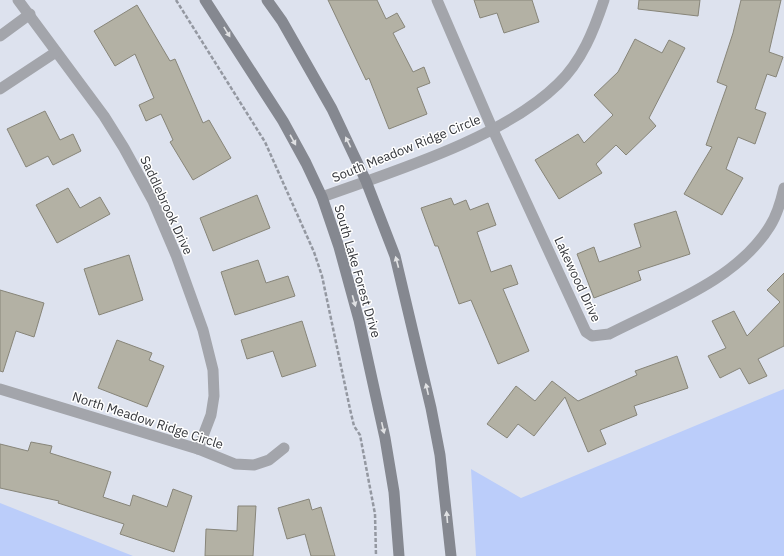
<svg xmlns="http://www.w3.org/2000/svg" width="784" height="556" font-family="'IBM Plex Sans',sans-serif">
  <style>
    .green { fill: #bbcdfa }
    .building { fill: #b3b1a4; stroke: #878579 }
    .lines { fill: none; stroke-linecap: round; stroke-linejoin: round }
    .path { stroke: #9498a1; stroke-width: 2.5; stroke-dasharray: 4 2; stroke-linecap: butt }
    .minor { stroke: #a3a5ab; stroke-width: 11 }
    .secondary { stroke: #858890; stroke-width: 11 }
    .oneway { fill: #e0e1e3 }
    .labels { text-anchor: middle; stroke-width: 3; stroke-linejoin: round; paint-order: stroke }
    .street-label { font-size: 13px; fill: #323439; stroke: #fff }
  </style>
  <rect width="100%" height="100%" fill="#dde2ee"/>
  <!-- green -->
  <g class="green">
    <path d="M784,389V556H476L471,469L521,498Z"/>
    <path d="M0,503L133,556H0Z"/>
  </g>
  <!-- building -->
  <g class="building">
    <path d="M328,0H377L386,19L397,13L405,27L393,33L413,72L424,67L430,83L417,88L427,114L389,129L369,78L366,80Z"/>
    <path d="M474,0H532L539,22L504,33L497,13L480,18Z"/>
    <path d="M639,0H700L698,16L638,9Z"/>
    <path d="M741,0H781L769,52L783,57L776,77L767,74L755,109L766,113L755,144L738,137L726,169L743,178L722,215L684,194L712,147L706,145L727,86L717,82L733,33Z"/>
    <path d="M137,5L170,61L175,59L203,123L209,120L231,158L193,180L170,142L173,140L161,114L146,121L139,105L154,98L135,54L115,66L94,31Z"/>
    <path d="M635,39L662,53L669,40L685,48L649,118L656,126L626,155L616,145L596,164L602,173L559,199L535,160L578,134L584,143L613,115L594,95L618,72Z"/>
    <path d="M45,111L60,140L73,134L81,151L53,165L48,156L26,167L7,129Z"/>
    <path d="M68,188L80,208L100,197L110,214L57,243L36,205Z"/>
    <path d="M257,195L270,228L213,251L200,218Z"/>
    <path d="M451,198L454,205L466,200L470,210L488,203L496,225L477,232L491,272L511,265L518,284L503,289L529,351L498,364L471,300L459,304L438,246H435L421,208Z"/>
    <path d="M676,211L690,254L638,271L641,280L594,298L577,254L594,247L599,262L641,247L634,224Z"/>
    <path d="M129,255L143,300L99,315L84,269Z"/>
    <path d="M258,260L266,283L288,276L295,296L235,315L221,272Z"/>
    <path d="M784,273V346L758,359L767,376L749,384L740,368L720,378L708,356L726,348L712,321L734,311L747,336L780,302L767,290Z"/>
    <path d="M0,290L44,303L34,337L16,331L3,372L0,371Z"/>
    <path d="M302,321L316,366L282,377L273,351L247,359L241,340Z"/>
    <path d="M117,340L152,353L149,360L164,366L147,407L98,388Z"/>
    <path d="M677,356L688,388L634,406L637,415L600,430L606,444L588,452L565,397L534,436L518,424L507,438L487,424L516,386L535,401L552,381L578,401L637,375L635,371Z"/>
    <path d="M31,442L52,446L50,453L111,472L103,497L130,506L133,495L167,507L173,489L192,496L174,552L120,534L124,524L58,503L59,501L0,488V444L28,451Z"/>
    <path d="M309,499L312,510L321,507L335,556H311L305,534L287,539L278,508Z"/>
    <path d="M238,506H256L253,556H205L206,529L237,531Z"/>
  </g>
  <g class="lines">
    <!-- path -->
    <path class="path" d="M176,0L265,142L314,252L322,276L350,409L354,426L360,435L375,514L376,556"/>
    <!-- minor -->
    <g class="minor">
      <path d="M18,0L104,116L124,148L153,201L176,255L203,330L213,370L214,396L211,415L198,449"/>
      <path d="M437,0L492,128L586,332L592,336L609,334C665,305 736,281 770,226C777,215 781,201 784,188"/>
      <path d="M0,36L30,14"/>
      <path d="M0,89L56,52"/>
      <path d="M322,197C394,171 503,138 558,84C582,61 594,30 604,0"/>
      <path d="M0,389L198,449L235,464L254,465L269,460L284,448"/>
    </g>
    <!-- secondary -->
    <g class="secondary">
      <path d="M205,0L283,121L306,163L322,197L339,247L359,320L385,438L394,492L399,556"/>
      <path d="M267,0L282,21L332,109L366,181L395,256L431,408L440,455L451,556"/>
    </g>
  </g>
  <!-- one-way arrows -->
  <defs><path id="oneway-solid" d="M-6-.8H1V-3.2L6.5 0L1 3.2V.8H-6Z"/></defs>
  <g class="oneway">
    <use href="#oneway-solid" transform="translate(227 32) rotate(58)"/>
    <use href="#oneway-solid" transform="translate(293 140) rotate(61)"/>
    <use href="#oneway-solid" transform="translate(348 142) rotate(-116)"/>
    <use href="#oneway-solid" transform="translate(397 262) rotate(-105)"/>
    <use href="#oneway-solid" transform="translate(354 301) rotate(74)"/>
    <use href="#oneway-solid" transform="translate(427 389) rotate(-103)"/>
    <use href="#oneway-solid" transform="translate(383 428) rotate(77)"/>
    <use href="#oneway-solid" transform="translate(447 517) rotate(-95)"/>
  </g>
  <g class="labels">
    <!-- street labels -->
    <g class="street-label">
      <text transform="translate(406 148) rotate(-22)" y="5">South Meadow Ridge Circle</text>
      <text transform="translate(167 205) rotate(65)" y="5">Saddlebrook Drive</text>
      <text transform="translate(358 271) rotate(74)" y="5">South Lake Forest Drive</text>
      <text transform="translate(578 279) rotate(65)" y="5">Lakewood Drive</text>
      <text transform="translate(148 420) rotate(18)" y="5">North Meadow Ridge Circle</text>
    </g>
  </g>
</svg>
